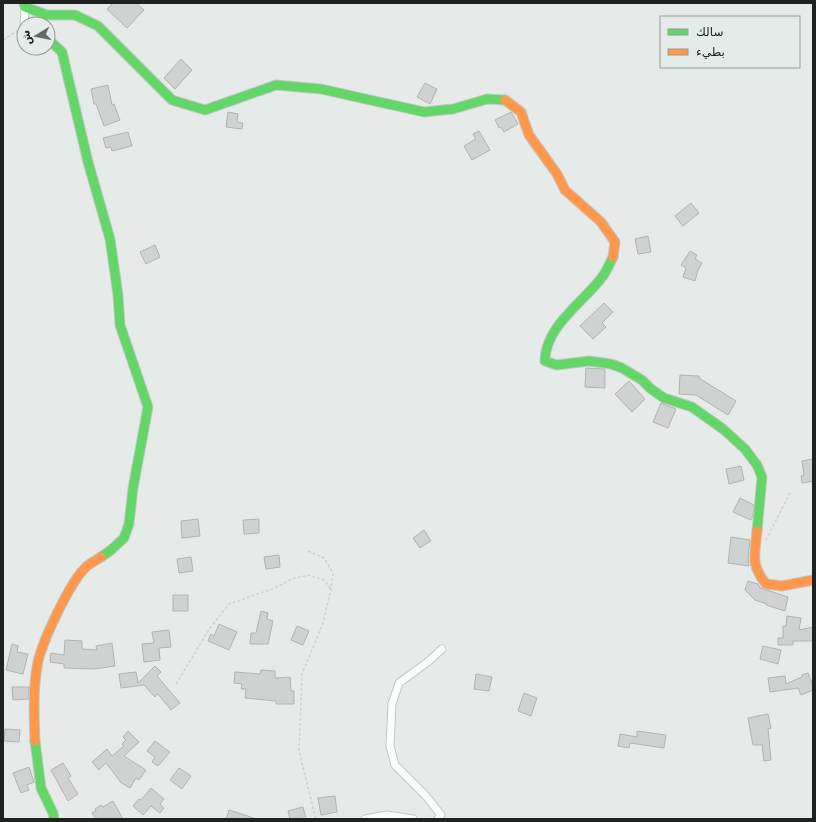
<svg xmlns="http://www.w3.org/2000/svg" width="816" height="822" font-family="'DejaVu Sans',Vazirmatn,sans-serif">
  <style>
    .building { fill: #cfd2d1; stroke: #b0b3b2 }
    .lines { fill: none; stroke-linecap: round; stroke-linejoin: round }
    .street-casing { stroke: #c5c8c6; stroke-width: 9 }
    .fast-casing { stroke: #c5c8c6; stroke-width: 11 }
    .slow-casing { stroke: #c5c8c6; stroke-width: 11 }
    .path { stroke: #d0d1d1; stroke-width: 1.5; stroke-dasharray: 3 2; stroke-linecap: butt }
    .street { stroke: #fbfcfc; stroke-width: 7 }
    .fast { stroke: #63d668; stroke-width: 9 }
    .slow { stroke: #ff974d; stroke-width: 9 }
  </style>
  <rect width="100%" height="100%" fill="#e6eae8"/>
  <!-- building -->
  <g class="building">
    <path d="M113,3H136L144,10L127,28L107,9Z"/>
    <path d="M181,59L192,70L175,89L164,78Z"/>
    <path d="M425,83L437,89L430,104L417,97Z"/>
    <path d="M108,85L112,105L114,104L120,120L104,126L96,104H94L91,89Z"/>
    <path d="M228,112L238,114L237,122L243,123L242,129L226,127Z"/>
    <path d="M511,112L518,124L504,132L501,127L499,128L495,120Z"/>
    <path d="M479,131L490,150L472,160L464,146L476,139L473,134Z"/>
    <path d="M128,132L132,146L112,151L111,147L106,148L103,138Z"/>
    <path d="M691,203L699,213L683,226L675,216Z"/>
    <path d="M648,236L651,252L638,254L635,239Z"/>
    <path d="M155,245L160,257L146,264L140,252Z"/>
    <path d="M690,251L697,255L695,259L702,263L698,270L695,281L683,277L686,268L681,265Z"/>
    <path d="M604,303L613,312L602,323L606,327L593,339L580,326Z"/>
    <path d="M586,368L605,369V388L585,387Z"/>
    <path d="M680,375L699,376V378L736,401L728,415L696,395L679,394Z"/>
    <path d="M629,381L645,399L632,412L615,394Z"/>
    <path d="M661,403L676,409L668,428L653,422Z"/>
    <path d="M813,459V481L802,483L801,476L804,475L802,461Z"/>
    <path d="M741,466L744,480L729,484L726,469Z"/>
    <path d="M740,498L754,505L753,516L751,520L733,512Z"/>
    <path d="M198,519L200,536L182,538L181,521Z"/>
    <path d="M259,519V533L244,534L243,520Z"/>
    <path d="M424,530L431,541L420,548L413,538Z"/>
    <path d="M731,537L750,540L748,560L749,566L728,563Z"/>
    <path d="M279,555L280,567L266,569L264,557Z"/>
    <path d="M191,557L193,571L179,573L177,559Z"/>
    <path d="M748,581L758,584L760,588L788,597L785,611L766,605L767,604L755,600L745,590Z"/>
    <rect x="173" y="595" width="15" height="16"/>
    <path d="M261,611L268,613L267,619L273,621L268,644H250L251,633H256Z"/>
    <path d="M787,616L801,618L799,630L813,627V641H793V645H778V638H783V626H786Z"/>
    <path d="M219,624L237,632L229,650L208,641L211,634L214,636Z"/>
    <path d="M297,626L309,631L303,645L291,640Z"/>
    <path d="M169,630L171,647L159,648L160,660L144,662L142,644L154,643L152,632Z"/>
    <path d="M65,640L82,641V649L97,650L96,646L112,643L115,666L95,669L64,668V664L50,662L51,653L64,655Z"/>
    <path d="M12,644L18,646L17,652L28,654L23,674L6,670Z"/>
    <path d="M763,646L781,650L778,664L760,659Z"/>
    <path d="M155,666L161,672L157,676L180,703L171,710L158,694L155,697L144,685L121,688L119,674L136,672L138,683Z"/>
    <path d="M261,670L275,671V678L290,677L291,691H294V704H276V701L245,698L246,689H241L242,684L234,683L235,672L260,674Z"/>
    <path d="M808,673L813,686V690L801,695L798,688L770,692L768,678L785,676L786,684L802,677V675Z"/>
    <path d="M476,674L492,677L489,691L474,689Z"/>
    <path d="M12,687H29V699L13,700Z"/>
    <path d="M524,693L537,698L531,716L518,711Z"/>
    <path d="M768,714L771,728L768,729L771,760L764,761L762,745H753L748,718Z"/>
    <path d="M5,729L20,730L19,742L4,741Z"/>
    <path d="M128,731L139,742L124,756L146,770L139,780L136,778L130,788L120,782V781L106,763L99,770L92,762L107,749L112,756L124,746L122,744L126,740L123,737Z"/>
    <path d="M637,731L666,735L664,748L630,743L629,748L618,746L620,734L637,737Z"/>
    <path d="M155,741L170,752L158,766L152,762L155,757L147,751Z"/>
    <path d="M63,763L71,776L68,778L78,794L68,801L51,770Z"/>
    <path d="M29,767L34,782L27,785L29,790L21,793L13,773Z"/>
    <path d="M179,768L191,776L182,789L170,780Z"/>
    <path d="M151,788L164,799L160,804L164,808L160,813L151,806L143,815L133,806L139,799L141,800Z"/>
    <path d="M335,796L337,812L321,815L318,798Z"/>
    <path d="M113,801L123,819H96L92,813L96,811L95,809L101,805L103,807Z"/>
    <path d="M303,807L306,819H290L288,811Z"/>
    <path d="M229,810L254,818V819H226Z"/>
  </g>
  <g class="lines">
    <defs>
      <g id="street">
        <path d="M24,27L25,7"/>
        <path d="M365,819L387,815L413,819"/>
        <path d="M438,819L441,815L426,796L395,765L390,746L392,704L399,683L429,661L442,649"/>
      </g>
      <g id="fast">
        <path d="M24,3L25,7L47,15H75L98,26L172,100L205,110L276,85L321,89L424,112L453,109L487,99L505,100"/>
        <path d="M48,39L62,52L88,162L110,239L118,295L120,325L148,407L133,488L129,524L124,538L111,550L101,557"/>
        <path d="M613,257C610,263 607,270 603,276C584,302 545,326 545,361L557,365L589,361L611,364L622,368L642,380L651,389L664,398L692,407L723,429L745,449L757,465L762,477L757,531"/>
        <path d="M35,741L41,788L53,813L54,819"/>
      </g>
      <g id="slow">
        <path d="M505,100L521,112L529,135L557,174L565,190L601,222L615,242L613,257"/>
        <path d="M757,531C755,555 750,564 766,584L782,586L813,580"/>
        <path d="M35,741C34,716 33,691 37,667C40,645 70,582 86,567C90,563 97,560 101,557"/>
      </g>
    </defs>
    <!-- street casing -->
    <use href="#street" class="street-casing"/>
    <!-- fast casing -->
    <use href="#fast" class="fast-casing"/>
    <!-- slow casing -->
    <use href="#slow" class="slow-casing"/>
    <!-- path -->
    <g class="path">
      <path d="M3,40L17,31"/>
      <path d="M766,540L791,491"/>
      <path d="M308,551L324,558L333,573L331,589L323,623L302,674L299,751L316,819"/>
      <path d="M176,684L210,628L229,604L275,588L292,579L309,575L324,580L331,589"/>
    </g>
    <!-- street -->
    <use href="#street" class="street"/>
    <!-- fast -->
    <use href="#fast" class="fast"/>
    <!-- slow -->
    <use href="#slow" class="slow"/>
  </g>
  <!-- border -->
  <rect width="816" height="822" fill="none" stroke="#202221" stroke-width="8"/>
  <!-- legend -->
  <rect x="660" y="16" width="140" height="52" fill="#e5ebe8" stroke="#969b98"/>
  <rect x="668" y="29" width="20" height="6" fill="#63d668" stroke="#969b98"/>
  <text x="696" y="36" font-size="12" fill="#202221">سالك</text>
  <rect x="668" y="49" width="20" height="6" fill="#ff974d" stroke="#969b98"/>
  <text x="696" y="56" font-size="12" fill="#202221">بطيء</text>
  <!-- north arrow -->
  <g transform="translate(36 36) rotate(260)"><circle r="19" fill="#e5ebe8" stroke="#969b98"/>
  <path d="M0-3L7 15L0 10L-7 15Z" fill="#656867"/>
  <text y="-6" font-size="11" font-weight="bold" text-anchor="middle" fill="#202221">ش</text>
  </g>
</svg>
